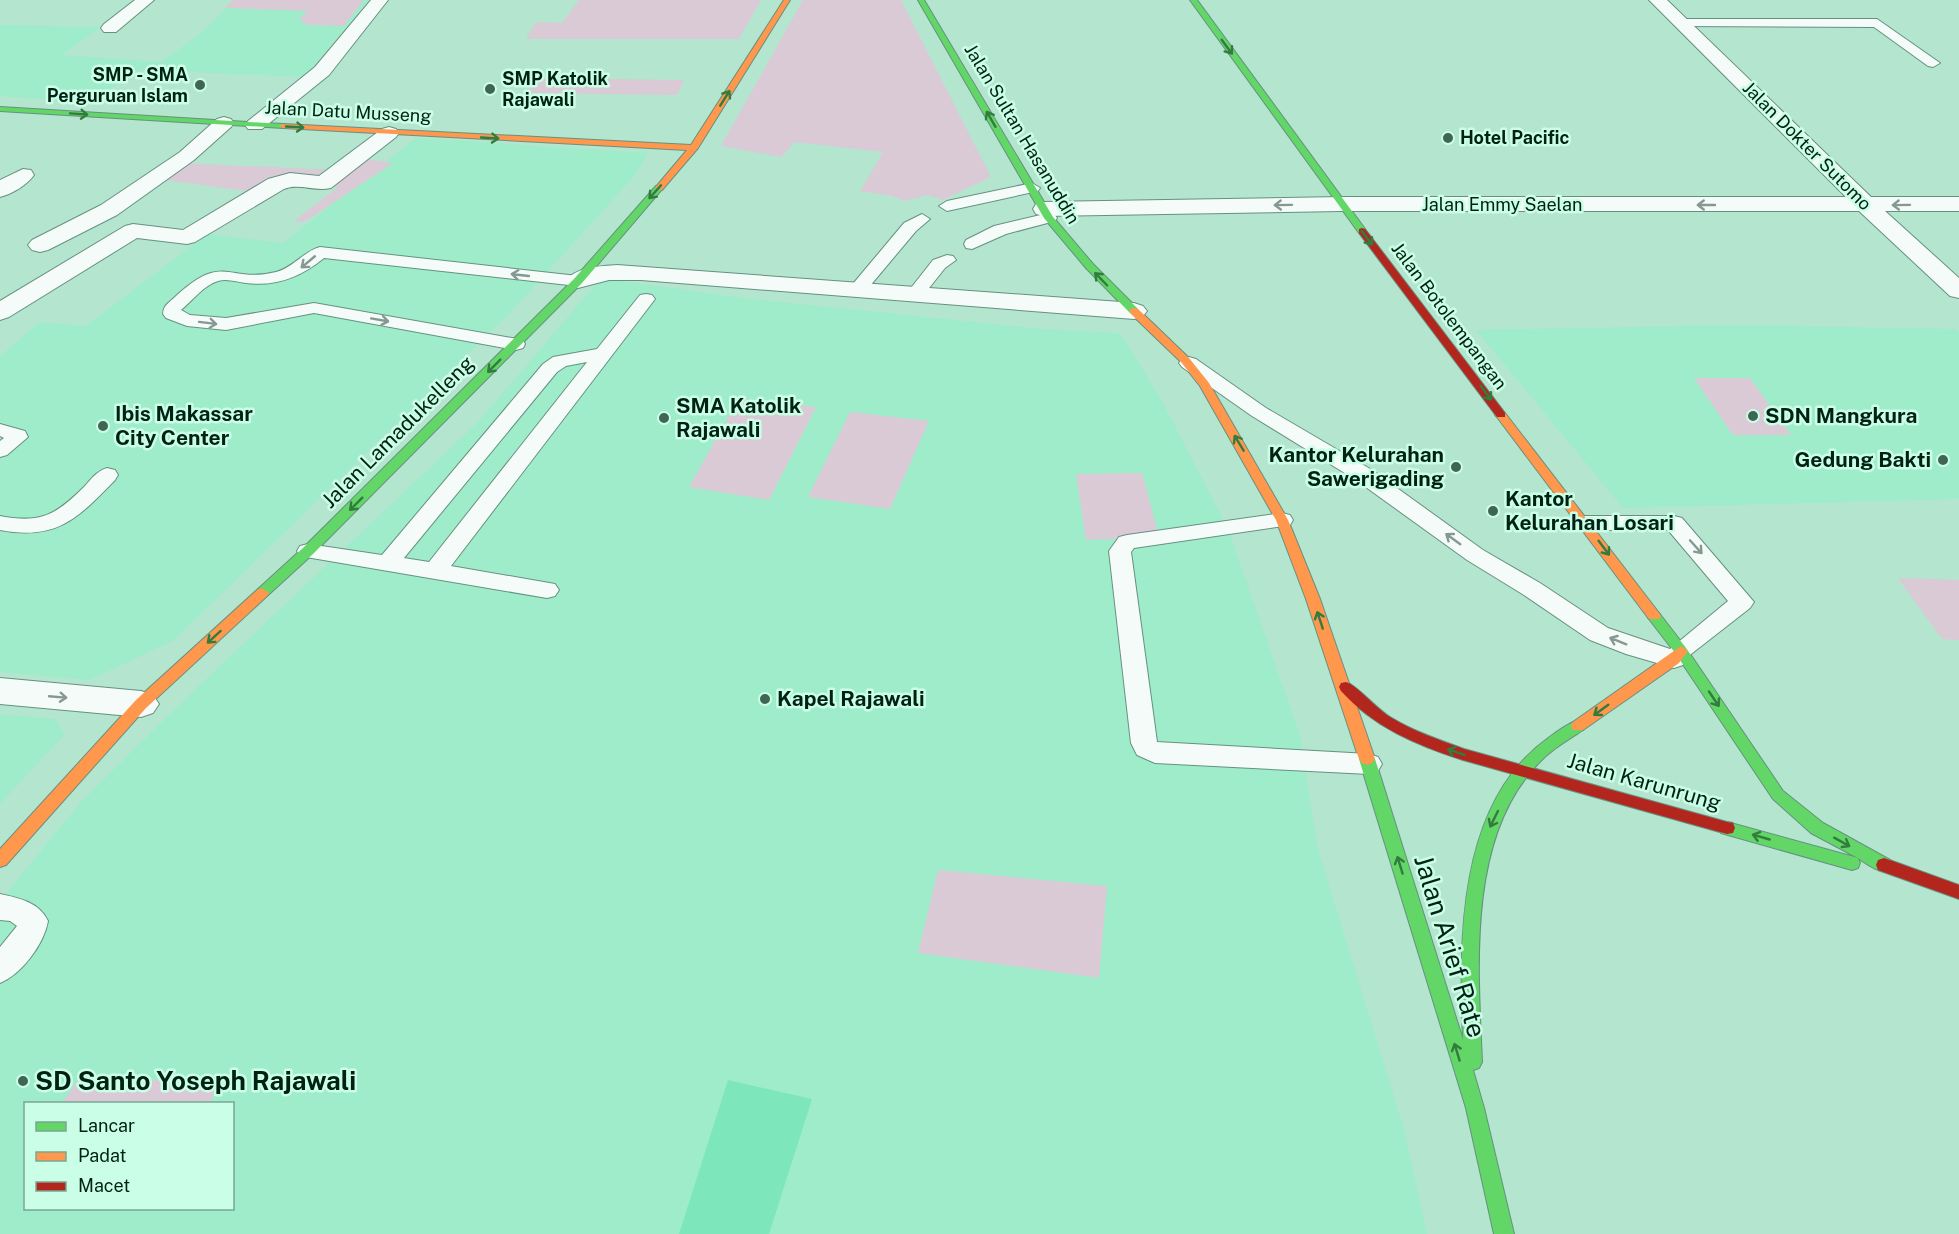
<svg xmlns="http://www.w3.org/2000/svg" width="1959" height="1234" font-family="'Public Sans',sans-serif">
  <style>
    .built { fill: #9fecca; fill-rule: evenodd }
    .green { fill: #d9cad5 }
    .water { fill: #7de6bb }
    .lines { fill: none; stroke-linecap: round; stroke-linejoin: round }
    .lane-casing { stroke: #669181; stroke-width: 2 }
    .street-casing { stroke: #669181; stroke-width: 2 }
    .fast-casing { stroke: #669181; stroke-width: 2 }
    .slow-casing { stroke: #669181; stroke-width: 2 }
    .jam-casing { stroke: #669181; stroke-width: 2 }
    .lane { fill: #f4fbf8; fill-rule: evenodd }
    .street { fill: #f4fbf8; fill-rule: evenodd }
    .fast { fill: #63d668; fill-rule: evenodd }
    .slow { fill: #ff974d; fill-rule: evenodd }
    .jam { fill: #b3261e; fill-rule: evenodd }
    .oneway { stroke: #327c3e }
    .oneway2 { stroke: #869991 }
    .poi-dot { fill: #3f6655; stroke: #cbfee6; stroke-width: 2 }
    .labels { text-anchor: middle; stroke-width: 5; stroke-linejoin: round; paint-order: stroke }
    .far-poi-label { font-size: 18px; font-weight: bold; fill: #002214; stroke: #cbfee6; text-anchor: start }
    .far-street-label { font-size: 18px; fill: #002214; stroke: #cbfee6 }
    .poi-label { font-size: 21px; font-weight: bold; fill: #002214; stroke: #cbfee6; text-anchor: start }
    .street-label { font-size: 21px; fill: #002214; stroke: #cbfee6 }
    .near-street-label { font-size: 26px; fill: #002214; stroke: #cbfee6 }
    .near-poi-label { font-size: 26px; font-weight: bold; fill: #002214; stroke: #cbfee6; text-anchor: start }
  </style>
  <rect width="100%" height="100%" fill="#b4e5cf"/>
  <!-- built -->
  <g class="built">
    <path d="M235,0H370L304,77L141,70L88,103L0,96V25L101,27L62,55L161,62L196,37Z"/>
    <path d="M416,138L648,153L635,175L511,312L173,641L89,680L0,672V356L40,322L86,326L207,234L283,243Z"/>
    <path d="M601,278L742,298L1042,329L1120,333L1161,399L1228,529L1300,736L1318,850L1403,1126L1427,1234H0V901L81,802L188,696L478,422ZM26,1104H232V1208H26Z"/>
    <path d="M1744,325L1956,329L1959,332V499L1623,508L1476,330Z"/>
    <path d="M0,714L56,719L64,735L0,804Z"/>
  </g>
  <!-- green -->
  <g class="green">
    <path d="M233,0H364L344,26L308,25L299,19L308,11L225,8Z"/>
    <path d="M579,0H761L739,39H526L536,22L562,23Z"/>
    <path d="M803,0H901L991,177L943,200L927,195L905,201L892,196L860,191L883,152L795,142L781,157L721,146Z"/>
    <path d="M537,78L684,80L677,95L526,93Z"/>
    <path d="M366,159L393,163L304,222L294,221L338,187L285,183L255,192L164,180L179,163L336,170Z"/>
    <path d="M1694,378H1750L1791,435H1733Z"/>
    <path d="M739,398L816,407L769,500L689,487Z"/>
    <path d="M850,412L929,421L890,509L808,497Z"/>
    <path d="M1142,473L1159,537L1086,540L1076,474Z"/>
    <path d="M1898,578L1959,580V640L1942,639Z"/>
    <path d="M938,870L1107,886L1099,978L918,953Z"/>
    <path d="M82,1074L219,1085L210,1103H62Z"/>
  </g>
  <!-- water -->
  <path class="water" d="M728,1080L812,1099L769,1234H679Z"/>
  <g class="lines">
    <defs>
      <g id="lane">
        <path d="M1682,19H1877L1940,63L1933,67L1928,66L1874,27L1678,26L1676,23L1678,20Z"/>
        <path d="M1032,183L1040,188L1038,191L947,211L939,206L947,201Z"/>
        <path d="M1049,213L1055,215L1057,218L1055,221L1006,234L972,249L966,248L964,244L966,240L994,226Z"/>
        <path d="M922,214L930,219L916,231L864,293H852L849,289L852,285L904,223Z"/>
        <path d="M320,247L578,276L584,277L587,281L584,285L578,286L324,258C301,277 276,287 246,283C237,282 227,278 218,281C204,285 192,301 181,310L190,315L226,318L314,303L523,340L525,344L523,348L516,350L314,313L226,330L187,326L166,318L163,314C163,305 170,302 176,296C225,251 227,284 276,272C293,268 304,251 320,247Z"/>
        <path d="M947,255L953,256L956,260L945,268L922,297H910L907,293L933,260Z"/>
        <path d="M646,294L652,295L655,299L652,303L451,566L555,584L559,590L555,596L547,598L300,556L297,551L300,546L308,544L382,555L543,364L553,357L597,349L640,295ZM587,362L429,562L404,558L557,372L566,366Z"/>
        <path d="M1189,357L1196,359L1266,408L1372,470L1483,550L1540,583L1608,628L1670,649L1728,601L1668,530H1585L1577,528L1574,523L1577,518L1585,516H1674L1682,518L1754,602L1750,608L1686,658L1683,665L1674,668L1626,654L1590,640L1524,595L1467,560L1356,480L1252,416L1182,367L1179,363L1182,359Z"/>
        <path d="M0,424L25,431L28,437L7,455L0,457V441L4,438L0,436Z"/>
        <path d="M107,468L115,470L118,475L115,480C78,518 57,541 0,530V516C41,524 56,515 85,486C92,478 97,471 107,468Z"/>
        <path d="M1282,513L1290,515L1293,520L1290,525L1134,548L1131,552L1157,742L1369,754L1378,757L1382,764L1378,771L1369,774L1155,763L1137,755L1131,743L1109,551L1119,537L1127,535Z"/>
        <path d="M0,894C19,898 39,902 48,921C44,944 22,974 0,983V947L17,926L10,921L0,920Z"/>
      </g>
      <g id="street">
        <path d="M135,0H154L116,32H104L101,28L104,24Z"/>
        <path d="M371,0H388L329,75L262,129H248L245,125L248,121L315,67Z"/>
        <path d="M1649,0H1667L1871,197H1959V211H1885L1959,278V298L1950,296L1859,211H1341L1044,216L1036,214L1033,209L1036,204L1044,202L1341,197H1846Z"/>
        <path d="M224,117L231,119L234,123L231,127L194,160L117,215L48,250L40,252L32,250L28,245L32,240L101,205L180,152L217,119Z"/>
        <path d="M389,127L396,129L399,133L396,137L331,188C315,192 299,183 284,189L195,242L187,244L137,238L9,317L0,320V301L125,226L133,224L183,230L268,179L290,173L319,176L382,129Z"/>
        <path d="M23,169L31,170L34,175C27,185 12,194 0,197V180Z"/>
        <path d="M617,265L1134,303L1143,306L1147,311L1143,316L1134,319L641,280H609L578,288L569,286L566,281C575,267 601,266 617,265Z"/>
        <path d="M0,678L141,691L153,695L159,704L153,713L141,717L0,704Z"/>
      </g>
      <g id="fast">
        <path d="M918,0H924L1053,217L1093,264L1138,309V313H1130L1086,268L1044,218Z"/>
        <path d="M1190,0H1197L1365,229V233H1359Z"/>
        <path d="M0,107L283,124L287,126L283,128L0,111Z"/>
        <path d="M656,186L663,188L582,283L313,554L267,596H257L255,593L257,590L303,548L574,279Z"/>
        <path d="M1654,611L1659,613L1686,648L1783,791L1823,823L1890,860L1892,865L1890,870C1879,874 1867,864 1858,858L1860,863L1858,868L1852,870L1721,833L1719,828L1721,823L1727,822L1858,858L1811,833L1773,799L1676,654L1649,619L1647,616L1649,613Z"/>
        <path d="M1578,720L1583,722L1585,726L1583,730C1566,741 1549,751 1536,766C1467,840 1478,969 1482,1062L1479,1068L1473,1070L1484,1108L1514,1234H1494L1466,1108L1359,759L1362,755L1367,753L1372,755L1375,759L1463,1040C1459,942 1457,804 1547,739C1556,732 1567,724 1578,720Z"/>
      </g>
      <g id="slow">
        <path d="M784,0H790L698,148L662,190L655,188L687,150L283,128L279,126L283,124L691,145Z"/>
        <path d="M1134,308L1138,309L1189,358L1209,383L1288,520L1320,599L1375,759L1372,763L1367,765L1362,763L1359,759L1306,599L1276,520L1200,386L1181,362L1130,313V309Z"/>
        <path d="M1501,412L1505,413L1659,613L1661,616L1659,619H1649L1497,417L1495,415Z"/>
        <path d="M262,588L269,593L267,596L146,708L6,865L0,867V849L136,700L257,590Z"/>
        <path d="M1681,646L1688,651L1679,663L1583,730H1573L1571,726L1573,722Z"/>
      </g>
      <g id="jam">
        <path d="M1362,228L1365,229L1505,413V417H1497L1359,233V229Z"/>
        <path d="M1346,682C1355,684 1378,710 1390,717C1413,731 1439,740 1464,749L1727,822L1733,823L1735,828L1733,833L1727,834L1463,760C1416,745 1374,727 1341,691L1339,687L1341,683Z"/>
        <path d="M1884,858L1959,885V899L1878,870L1876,865L1878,860Z"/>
      </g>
    </defs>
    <!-- lane casing -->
    <use href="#lane" class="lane-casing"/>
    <!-- street casing -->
    <use href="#street" class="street-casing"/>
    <!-- fast casing -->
    <use href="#fast" class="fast-casing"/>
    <!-- slow casing -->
    <use href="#slow" class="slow-casing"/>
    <!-- jam casing -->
    <use href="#jam" class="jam-casing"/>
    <!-- lane -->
    <use href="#lane" class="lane"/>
    <!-- street -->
    <use href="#street" class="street"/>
    <!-- fast -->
    <use href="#fast" class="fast"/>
    <!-- slow -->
    <use href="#slow" class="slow"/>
    <!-- jam -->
    <use href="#jam" class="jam"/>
  </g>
  <!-- one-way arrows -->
  <defs><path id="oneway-shaft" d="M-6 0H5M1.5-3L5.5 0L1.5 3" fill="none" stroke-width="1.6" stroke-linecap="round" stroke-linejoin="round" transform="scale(1.5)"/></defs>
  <g class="oneway">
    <use href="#oneway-shaft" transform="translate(1227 47) rotate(54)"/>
    <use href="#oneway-shaft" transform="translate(725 98) rotate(-58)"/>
    <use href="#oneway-shaft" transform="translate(79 114) rotate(4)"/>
    <use href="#oneway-shaft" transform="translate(991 119) rotate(-120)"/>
    <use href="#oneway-shaft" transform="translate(295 127) rotate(3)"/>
    <use href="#oneway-shaft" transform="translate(490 138) rotate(3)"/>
    <use href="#oneway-shaft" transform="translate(655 192) rotate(132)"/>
    <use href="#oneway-shaft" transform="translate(1367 238) rotate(53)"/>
    <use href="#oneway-shaft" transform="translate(1101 279) rotate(-134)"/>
    <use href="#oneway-shaft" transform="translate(494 366) rotate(135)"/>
    <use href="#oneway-shaft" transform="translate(1486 393) rotate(53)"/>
    <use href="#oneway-shaft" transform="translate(1239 443) rotate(-121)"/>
    <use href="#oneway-shaft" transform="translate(356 504) rotate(135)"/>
    <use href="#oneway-shaft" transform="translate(1604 548) rotate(53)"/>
    <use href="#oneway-shaft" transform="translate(1320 620) rotate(-108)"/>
    <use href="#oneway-shaft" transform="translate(214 637) rotate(138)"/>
    <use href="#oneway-shaft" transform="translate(1714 699) rotate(56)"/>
    <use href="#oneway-shaft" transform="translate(1601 710) rotate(144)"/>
    <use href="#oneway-shaft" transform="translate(1456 752) rotate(-162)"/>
    <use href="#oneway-shaft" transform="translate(1494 819) rotate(116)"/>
    <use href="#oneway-shaft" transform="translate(1761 837) rotate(-164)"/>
    <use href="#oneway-shaft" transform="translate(1842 842) rotate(29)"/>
    <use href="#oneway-shaft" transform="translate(1400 865) rotate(-107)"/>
    <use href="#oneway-shaft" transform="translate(1457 1052) rotate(-107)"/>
  </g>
  <g class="oneway2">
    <use href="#oneway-shaft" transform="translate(1283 205) rotate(179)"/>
    <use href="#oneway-shaft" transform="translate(1706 205) rotate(-180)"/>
    <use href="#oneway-shaft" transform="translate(1901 205) rotate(179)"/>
    <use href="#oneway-shaft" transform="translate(308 262) rotate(140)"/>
    <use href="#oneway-shaft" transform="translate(520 275) rotate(-174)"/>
    <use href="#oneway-shaft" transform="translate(380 320) rotate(10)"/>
    <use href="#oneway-shaft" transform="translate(208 323) rotate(7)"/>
    <use href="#oneway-shaft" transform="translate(1453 539) rotate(-144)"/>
    <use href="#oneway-shaft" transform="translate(1696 547) rotate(48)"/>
    <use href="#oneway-shaft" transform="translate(1618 641) rotate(-158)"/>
    <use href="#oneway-shaft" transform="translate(58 697) rotate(5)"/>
  </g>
  <!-- markers -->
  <g class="poi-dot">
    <circle cx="200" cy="85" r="6"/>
    <circle cx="490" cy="89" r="6"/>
    <circle cx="1448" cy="138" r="6"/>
    <circle cx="1753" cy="416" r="6"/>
    <circle cx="664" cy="418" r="6"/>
    <circle cx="103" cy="426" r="6"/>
    <circle cx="1943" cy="460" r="6"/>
    <circle cx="1456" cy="467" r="6"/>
    <circle cx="1493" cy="511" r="6"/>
    <circle cx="765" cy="699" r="6"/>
    <circle cx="23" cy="1081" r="6"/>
  </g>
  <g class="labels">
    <!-- far-poi labels -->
    <g class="far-poi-label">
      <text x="188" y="81" text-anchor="end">SMP - SMA<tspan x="188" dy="21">Perguruan Islam</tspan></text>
      <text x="502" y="85">SMP Katolik<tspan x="502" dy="21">Rajawali</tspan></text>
      <text x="1460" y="144">Hotel Pacific</text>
    </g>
    <!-- far-street labels -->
    <g class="far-street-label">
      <text transform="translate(348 112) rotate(3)" y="6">Jalan Datu Musseng</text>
      <text transform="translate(1022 134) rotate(59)" y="6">Jalan Sultan Hasanuddin</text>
      <text transform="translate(1807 146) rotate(45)" y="6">Jalan Dokter Sutomo</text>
      <text x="1502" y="211">Jalan Emmy Saelan</text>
      <text transform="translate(1449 316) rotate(53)" y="6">Jalan Botolempangan</text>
    </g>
    <!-- poi labels -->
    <g class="poi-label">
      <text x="676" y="413">SMA Katolik<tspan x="676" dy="24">Rajawali</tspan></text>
      <text x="115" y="421">Ibis Makassar<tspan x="115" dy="24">City Center</tspan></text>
      <text x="1765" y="423">SDN Mangkura</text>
      <text x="1444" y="462" text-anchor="end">Kantor Kelurahan<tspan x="1444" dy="24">Sawerigading</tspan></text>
      <text x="1931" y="467" text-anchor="end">Gedung Bakti</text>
      <text x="1505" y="506">Kantor<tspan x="1505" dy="24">Kelurahan Losari</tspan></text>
      <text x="777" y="706">Kapel Rajawali</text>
    </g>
    <!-- street labels -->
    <g class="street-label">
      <text transform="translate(398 432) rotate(-45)" y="7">Jalan Lamadukelleng</text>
      <text transform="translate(1644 782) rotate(16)" y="7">Jalan Karunrung</text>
    </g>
    <!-- near-street labels -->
    <g class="near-street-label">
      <text transform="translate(1450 946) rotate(73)" y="9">Jalan Arief Rate</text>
    </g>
    <!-- near-poi labels -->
    <g class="near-poi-label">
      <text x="35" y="1090">SD Santo Yoseph Rajawali</text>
    </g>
  </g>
  <!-- legend -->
  <rect x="24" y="1102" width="210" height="108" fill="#cbfee6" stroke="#7aa692" stroke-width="1.5"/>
  <rect x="36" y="1122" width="30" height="9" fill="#63d668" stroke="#7aa692" stroke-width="1.5"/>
  <text x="78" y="1132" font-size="18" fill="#002214">Lancar</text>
  <rect x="36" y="1152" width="30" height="9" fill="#ff974d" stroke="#7aa692" stroke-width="1.5"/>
  <text x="78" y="1162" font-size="18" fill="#002214">Padat</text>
  <rect x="36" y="1182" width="30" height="9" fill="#b3261e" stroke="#7aa692" stroke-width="1.5"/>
  <text x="78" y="1192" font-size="18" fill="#002214">Macet</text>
</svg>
